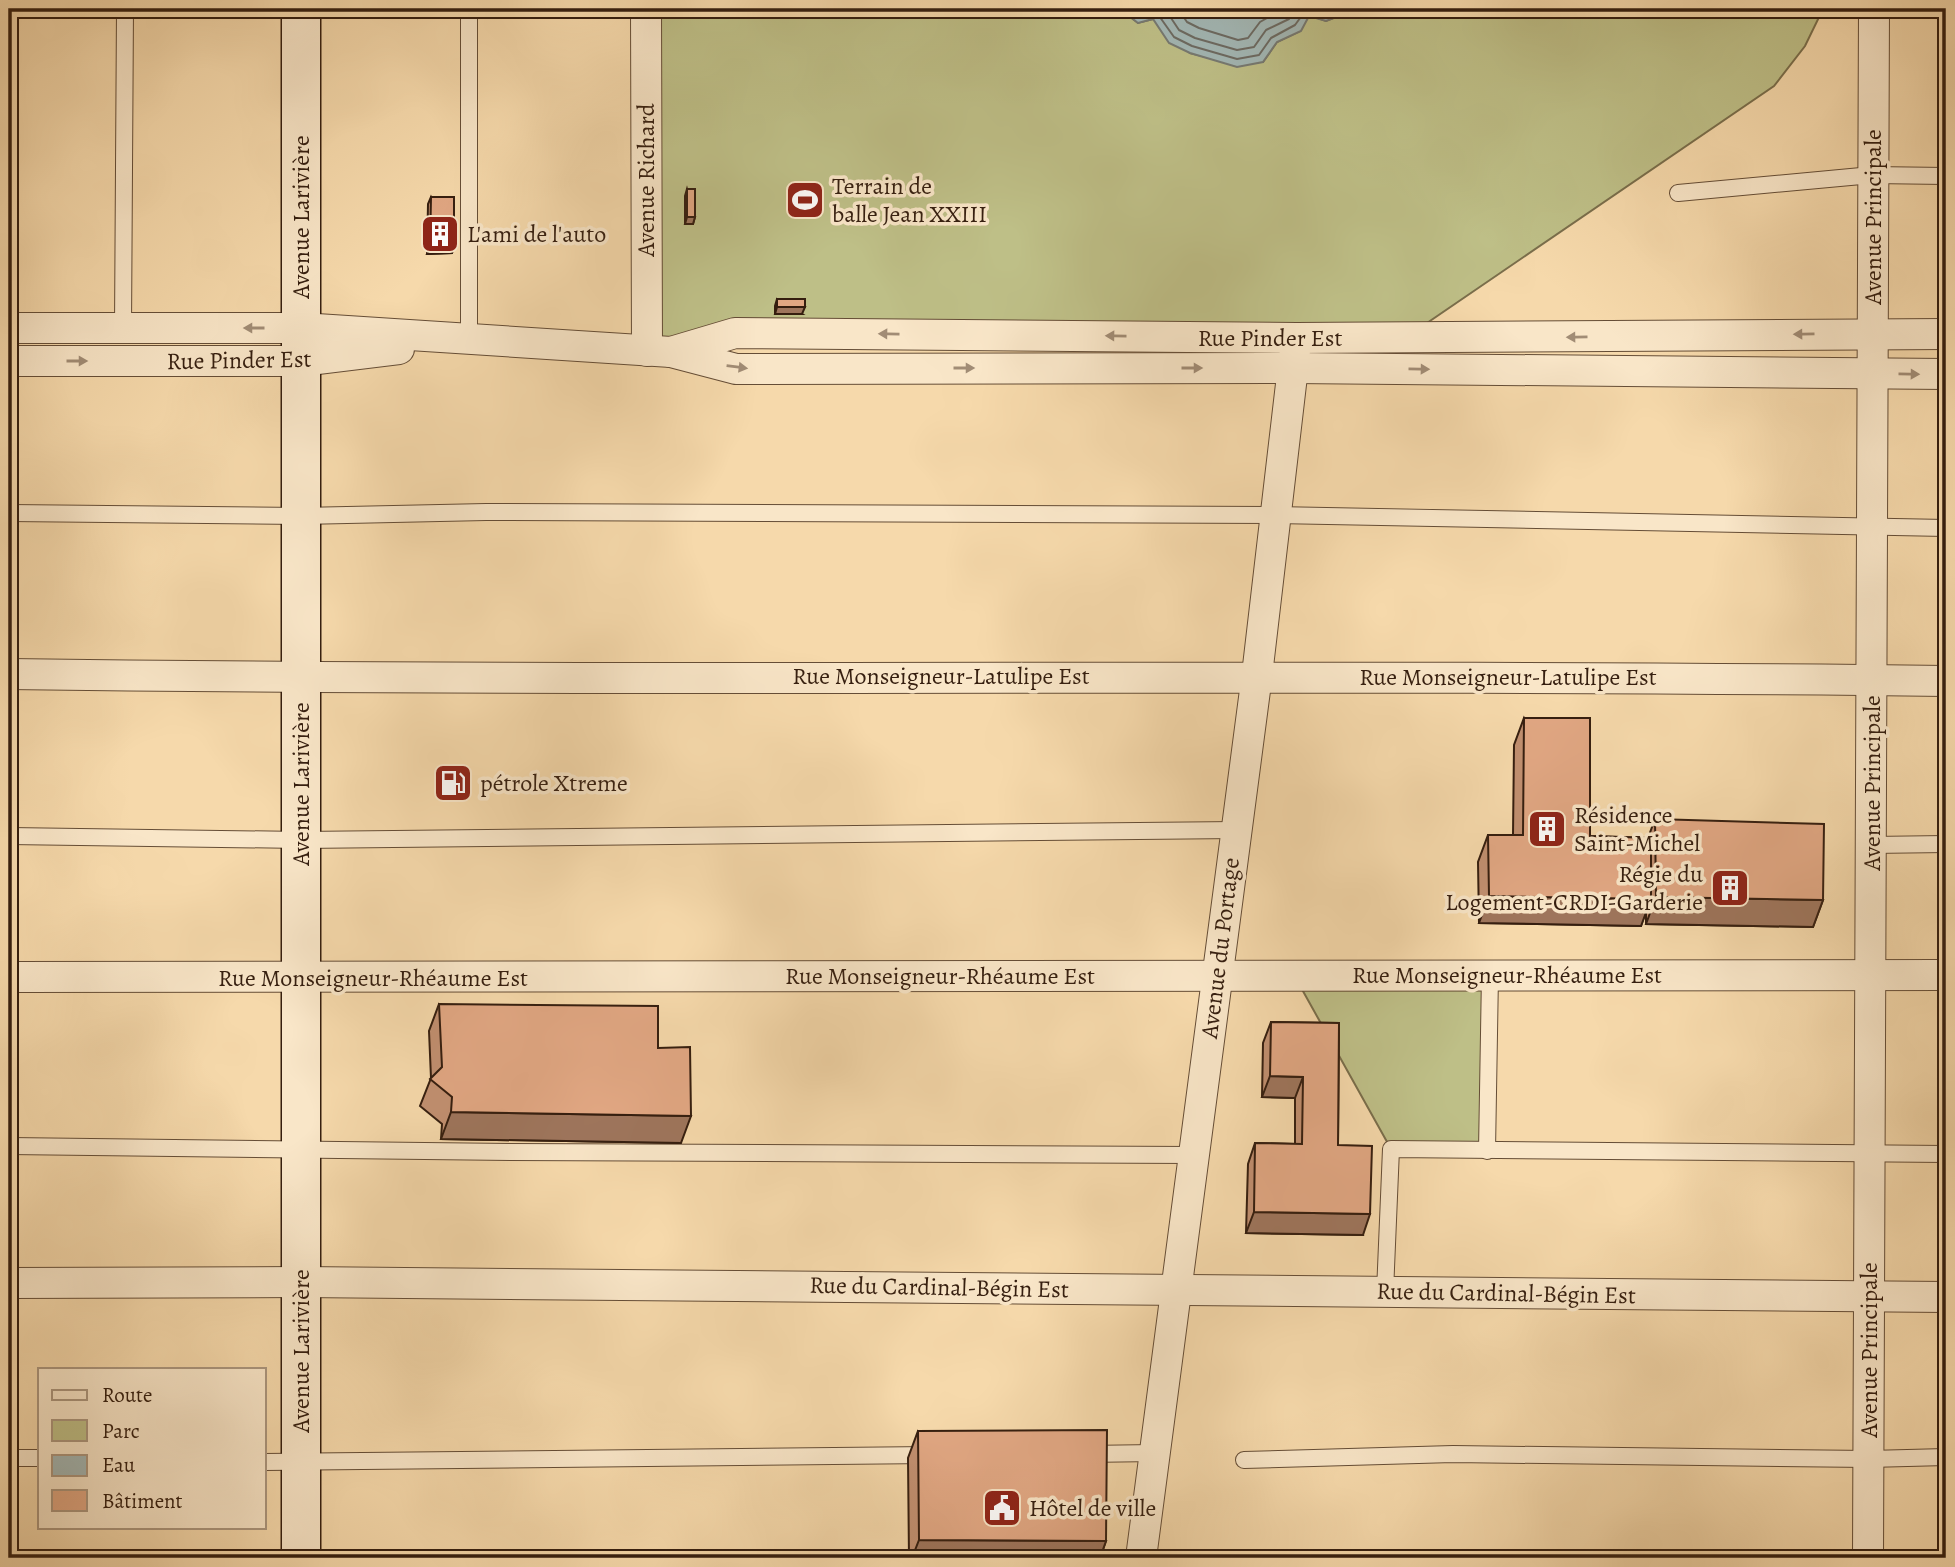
<svg xmlns="http://www.w3.org/2000/svg" width="1955" height="1567" font-family="Alegreya,serif">
  <style>
    .green { fill: #bebf87; stroke: #7a6e4b; stroke-width: 2 }
    .water { fill: #a2b7b5; stroke: #767a73; stroke-width: 2 }
    .lines { fill: none; stroke-linecap: round; stroke-linejoin: round }
    .shore { stroke: #6c6a62; stroke-width: 2 }
    .lane-casing { stroke: #654d36; stroke-width: 18 }
    .street-casing { stroke: #654d36; stroke-width: 32 }
    .secondary-casing { stroke: #351e0f; stroke-width: 41 }
    .lane { stroke: #f9e6c8; stroke-width: 16 }
    .street { stroke: #f9e6c8; stroke-width: 30 }
    .secondary { stroke: #f9e6c8; stroke-width: 38 }
    .wall { fill: #c29071; stroke: #351e0f; stroke-width: 2 }
    .shaded-wall { fill: #9e755c; stroke: #351e0f; stroke-width: 2 }
    .building { fill: #e1a783; stroke: #351e0f; stroke-width: 2 }
    .oneway { fill: #a18c75 }
    .labels { text-anchor: middle; stroke-width: 7; stroke-linejoin: round; paint-order: stroke }
    .street-label { font-size: 24px; fill: #351e0f; stroke: #f9e6c8 }
    .poi-label { font-size: 24px; fill: #351e0f; stroke: #f9e6c8; text-anchor: start }
  </style>
  <rect width="100%" height="100%" fill="#f6d9ab"/>
  <filter id="stains"><feTurbulence type="fractalNoise" baseFrequency=".00286" numOctaves="4"/><feColorMatrix values="0 0 0 0 .2 0 0 0 0 .09 0 0 0 0 .02 0 0 0 .5 -.17"/></filter>
  <radialGradient id="worn" r=".72"><stop offset=".6" stop-color="#630" stop-opacity="0"/><stop offset="1" stop-color="#630" stop-opacity=".3"/></radialGradient>
  <!-- green -->
  <g class="green">
    <path d="M646,9H1120L1138,23L1153,19L1190,53L1210,58L1263,62L1277,42L1300,31L1309,15L1326,21L1357,9H1823L1805,46L1774,86L1405,338L735,333L647,351Z"/>
    <path d="M1294,975H1490L1487,1151L1391,1149Z"/>
  </g>
  <!-- water -->
  <path class="water" d="M1120,9H1357L1326,21L1309,16L1301,31L1277,42L1263,62L1237,67L1190,53L1169,43L1153,19L1138,23Z"/>
  <g class="lines">
    <!-- shore -->
    <g class="shore">
      <path d="M1131,9L1139,15L1157,13L1174,37L1192,46L1237,59L1259,55L1271,38L1295,25L1306,10L1326,14L1339,9"/>
      <path d="M1165,9L1179,30L1195,38L1237,50L1254,47L1266,30L1289,19L1295,9"/>
      <path d="M1178,9L1187,22L1199,28L1238,40L1248,38L1260,22L1283,9"/>
    </g>
    <defs>
      <g id="lane">
        <path d="M1678,193L1872,175L1946,176"/>
        <path d="M123,328L125,9"/>
        <path d="M469,341V9"/>
        <path d="M9,513L301,516L486,512L1275,515L1946,528"/>
        <path d="M9,836L301,840L1236,830"/>
        <path d="M1871,845L1946,844"/>
        <path d="M9,1146L511,1152L1193,1155"/>
        <path d="M1487,1151L1490,975"/>
        <path d="M1385,1292L1391,1149L1946,1154"/>
        <path d="M1086,1454L1155,1453"/>
        <path d="M9,1458H40"/>
        <path d="M1244,1460L1453,1454L1869,1459L1946,1457"/>
        <path d="M264,1462L930,1455"/>
      </g>
      <g id="street">
        <path d="M646,9L647,351"/>
        <path d="M9,328H301L671,352L736,369L1293,368L1946,374"/>
        <path d="M671,352L735,333L1297,338L1946,334"/>
        <path d="M9,361H301L399,349"/>
        <path d="M9,674C655,683 1300,673 1946,681"/>
        <path d="M9,977L1946,975"/>
        <path d="M9,1283L301,1282L1946,1297"/>
        <path d="M1141,1558L1257,675L1295,350"/>
        <path d="M1868,1558L1874,9"/>
      </g>
      <path id="secondary" d="M301,1558V9"/>
    </defs>
    <!-- lane casing -->
    <use href="#lane" class="lane-casing"/>
    <!-- street casing -->
    <use href="#street" class="street-casing"/>
    <!-- secondary casing -->
    <use href="#secondary" class="secondary-casing"/>
    <!-- lane -->
    <use href="#lane" class="lane"/>
    <!-- street -->
    <use href="#street" class="street"/>
    <!-- secondary -->
    <use href="#secondary" class="secondary"/>
  </g>
  <!-- wall -->
  <g class="wall">
    <path d="M687,189L695,217L693,224H685V196Z"/>
    <path d="M431,197L454,246L452,253L427,254L428,204Z"/>
    <path d="M777,299L802,314H775V306Z"/>
    <path d="M1524,718L1590,836L1648,838L1655,819L1823,900L1813,927L1646,924V911L1641,926L1479,923L1478,862L1488,835H1513L1514,745Z"/>
    <path d="M439,1004L681,1143L441,1139L442,1124L420,1106L431,1078L429,1031Z"/>
    <path d="M1271,1022L1339,1023L1338,1145L1363,1235L1246,1233L1248,1164L1255,1143L1295,1144V1098L1262,1097L1263,1043Z"/>
    <path d="M918,1431L1106,1541L1100,1558H909L908,1458Z"/>
  </g>
  <!-- shaded-wall -->
  <g class="shaded-wall">
    <path d="M687,217H695L693,224H685Z"/>
    <path d="M454,246L452,253L427,254L430,247Z"/>
    <path d="M777,307H805L802,314H775Z"/>
    <path d="M1489,896L1651,899L1641,926L1479,923Z"/>
    <path d="M1656,897L1823,900L1813,927L1646,924Z"/>
    <path d="M1270,1076L1303,1077L1295,1098L1262,1097Z"/>
    <path d="M451,1112L691,1116L681,1143L441,1139Z"/>
    <path d="M1254,1212L1370,1214L1363,1235L1246,1233Z"/>
    <path d="M919,1540L1106,1541L1100,1558H912Z"/>
  </g>
  <!-- building -->
  <g class="building">
    <rect x="687" y="189" width="8" height="28"/>
    <path d="M431,197H454V246L430,247Z"/>
    <rect x="777" y="299" width="28" height="8"/>
    <path d="M1524,718H1590V836L1651,838V899L1489,896L1488,835H1523Z"/>
    <path d="M1655,819L1824,824L1823,900L1656,897Z"/>
    <path d="M439,1004L658,1006V1048L690,1047L691,1116L451,1112L452,1097L430,1079L442,1067Z"/>
    <path d="M1271,1022L1339,1023L1338,1145L1372,1146L1370,1214L1254,1212L1255,1143L1302,1144L1303,1077L1270,1076Z"/>
    <path d="M1107,1430L1106,1541L919,1540L918,1431Z"/>
  </g>
  <!-- one-way arrows -->
  <defs><path id="oneway-solid" d="M-6-.8H1V-3.2L6.5 0L1 3.2V.8H-6Z" transform="scale(1.75)"/></defs>
  <g class="oneway">
    <use href="#oneway-solid" transform="translate(254 328) rotate(-180)"/>
    <use href="#oneway-solid" transform="translate(889 334) rotate(-179)"/>
    <use href="#oneway-solid" transform="translate(1804 334) rotate(179)"/>
    <use href="#oneway-solid" transform="translate(1116 336) rotate(-179)"/>
    <use href="#oneway-solid" transform="translate(1577 337) rotate(179)"/>
    <use href="#oneway-solid" transform="translate(77 361)"/>
    <use href="#oneway-solid" transform="translate(737 367) rotate(7)"/>
    <use href="#oneway-solid" transform="translate(964 368)"/>
    <use href="#oneway-solid" transform="translate(1192 368)"/>
    <use href="#oneway-solid" transform="translate(1419 369) rotate(1)"/>
    <use href="#oneway-solid" transform="translate(1909 374) rotate(1)"/>
  </g>
  <!-- icons -->
  <defs>
    <symbol id="stadium-square" viewBox="-11 -11 22 22"><rect x="-9" y="-9" width="18" height="18" rx="4" fill="#8f2418" stroke="#f9e6c8"/><path d="M0-5a6.5 5 0 1 0 0 10a6.5 5 0 1 0 0-10ZM-3.5-1.8h7v3.6h-7Z" fill="#fff"/></symbol>
    <symbol id="building-square" viewBox="-11 -11 22 22"><rect x="-9" y="-9" width="18" height="18" rx="4" fill="#8f2418" stroke="#f9e6c8"/><path d="M-4-6H4V6H1V3H-1V6H-4ZM-2.5-4.3h1.7v1.8h-1.7ZM.8-4.3h1.7v1.8H.8ZM-2.5-1h1.7V.8h-1.7ZM.8-1h1.7V.8H.8Z" fill="#fff"/></symbol>
    <symbol id="fuel-square" viewBox="-11 -11 22 22"><rect x="-9" y="-9" width="18" height="18" rx="4" fill="#8f2418" stroke="#f9e6c8"/><path d="M-5.5-6h7V0h2V4h1.3V-2.5L3-4.5l.8-.8L6-3V5H2.5V1h-1V6h-7ZM-4.2-4.7v3.2H.2V-4.7Z" fill="#fff"/></symbol>
    <symbol id="civic-square" viewBox="-11 -11 22 22"><rect x="-9" y="-9" width="18" height="18" rx="4" fill="#8f2418" stroke="#f9e6c8"/><path d="M-.6-6.5H3V-4.5H.6V-3L4-1V1h2V6H-6V1h2V-1L-.6-3ZM-1.2 2.5V6h2.4V2.5Z" fill="#fff"/></symbol>
  </defs>
  <g fill-rule="evenodd">
    <use href="#stadium-square" x="783" y="178" width="44" height="44"/>
    <use href="#building-square" x="418" y="212" width="44" height="44"/>
    <use href="#fuel-square" x="431" y="761" width="44" height="44"/>
    <use href="#building-square" x="1525" y="807" width="44" height="44"/>
    <use href="#building-square" x="1708" y="866" width="44" height="44"/>
    <use href="#civic-square" x="980" y="1486" width="44" height="44"/>
  </g>
  <g class="labels">
    <!-- street labels -->
    <g class="street-label">
      <text transform="translate(646 180) rotate(-90)" y="8">Avenue Richard</text>
      <text transform="translate(301 217) rotate(-90)" y="8">Avenue Larivière</text>
      <text transform="translate(1873 217) rotate(-90)" y="8">Avenue Principale</text>
      <text x="1270" y="346">Rue Pinder Est</text>
      <text transform="translate(239 360) rotate(-1)" y="8">Rue Pinder Est</text>
      <text x="941" y="684">Rue Monseigneur-Latulipe Est</text>
      <text x="1508" y="685">Rue Monseigneur-Latulipe Est</text>
      <text transform="translate(1872 783) rotate(-90)" y="8">Avenue Principale</text>
      <text transform="translate(301 784) rotate(-90)" y="8">Avenue Larivière</text>
      <text transform="translate(1220 948) rotate(-83)" y="8">Avenue du Portage</text>
      <text x="1507" y="983">Rue Monseigneur-Rhéaume Est</text>
      <text x="940" y="984">Rue Monseigneur-Rhéaume Est</text>
      <text x="373" y="986">Rue Monseigneur-Rhéaume Est</text>
      <text transform="translate(939 1287) rotate(1)" y="8">Rue du Cardinal-Bégin Est</text>
      <text transform="translate(1506 1293) rotate(1)" y="8">Rue du Cardinal-Bégin Est</text>
      <text transform="translate(1869 1350) rotate(-90)" y="8">Avenue Principale</text>
      <text transform="translate(301 1351) rotate(-90)" y="8">Avenue Larivière</text>
    </g>
    <!-- poi labels -->
    <g class="poi-label">
      <text x="832" y="194">Terrain de<tspan x="832" dy="28">balle Jean XXIII</tspan></text>
      <text x="467" y="242">L'ami de l'auto</text>
      <text x="480" y="791">pétrole Xtreme</text>
      <text x="1574" y="823">Résidence<tspan x="1574" dy="28">Saint-Michel</tspan></text>
      <text x="1703" y="882" text-anchor="end">Régie du<tspan x="1703" dy="28">Logement-CRDI-Garderie</tspan></text>
      <text x="1029" y="1516">Hôtel de ville</text>
    </g>
  </g>
  <!-- margin -->
  <rect width="1955" height="1567" fill="none" stroke="#f6d9ab" stroke-width="35"/>
  <rect x="10" y="10" width="1934" height="1546" fill="none" stroke="#351e0f" stroke-width="3.5"/>
  <rect x="18" y="18" width="1920" height="1532" fill="none" stroke="#351e0f" stroke-width="2"/>
  <!-- legend -->
  <rect x="38" y="1368" width="228" height="161" fill="#f9e6c8" stroke="#ab967e" stroke-width="2"/>
  <rect x="52" y="1390" width="35" height="10" fill="#f9e6c8" stroke="#ab967e" stroke-width="2"/>
  <text x="102" y="1402" font-size="21" fill="#351e0f">Route</text>
  <rect x="52" y="1420" width="35" height="21" fill="#bebf87" stroke="#ab967e" stroke-width="2"/>
  <text x="102" y="1438" font-size="21" fill="#351e0f">Parc</text>
  <rect x="52" y="1455" width="35" height="21" fill="#a2b7b5" stroke="#ab967e" stroke-width="2"/>
  <text x="102" y="1472" font-size="21" fill="#351e0f">Eau</text>
  <rect x="52" y="1490" width="35" height="21" fill="#e1a783" stroke="#ab967e" stroke-width="2"/>
  <text x="102" y="1508" font-size="21" fill="#351e0f">Bâtiment</text>
  <rect width="100%" height="100%" filter="url(#stains)"/>
  <rect width="100%" height="100%" fill="url(#worn)"/>
</svg>
